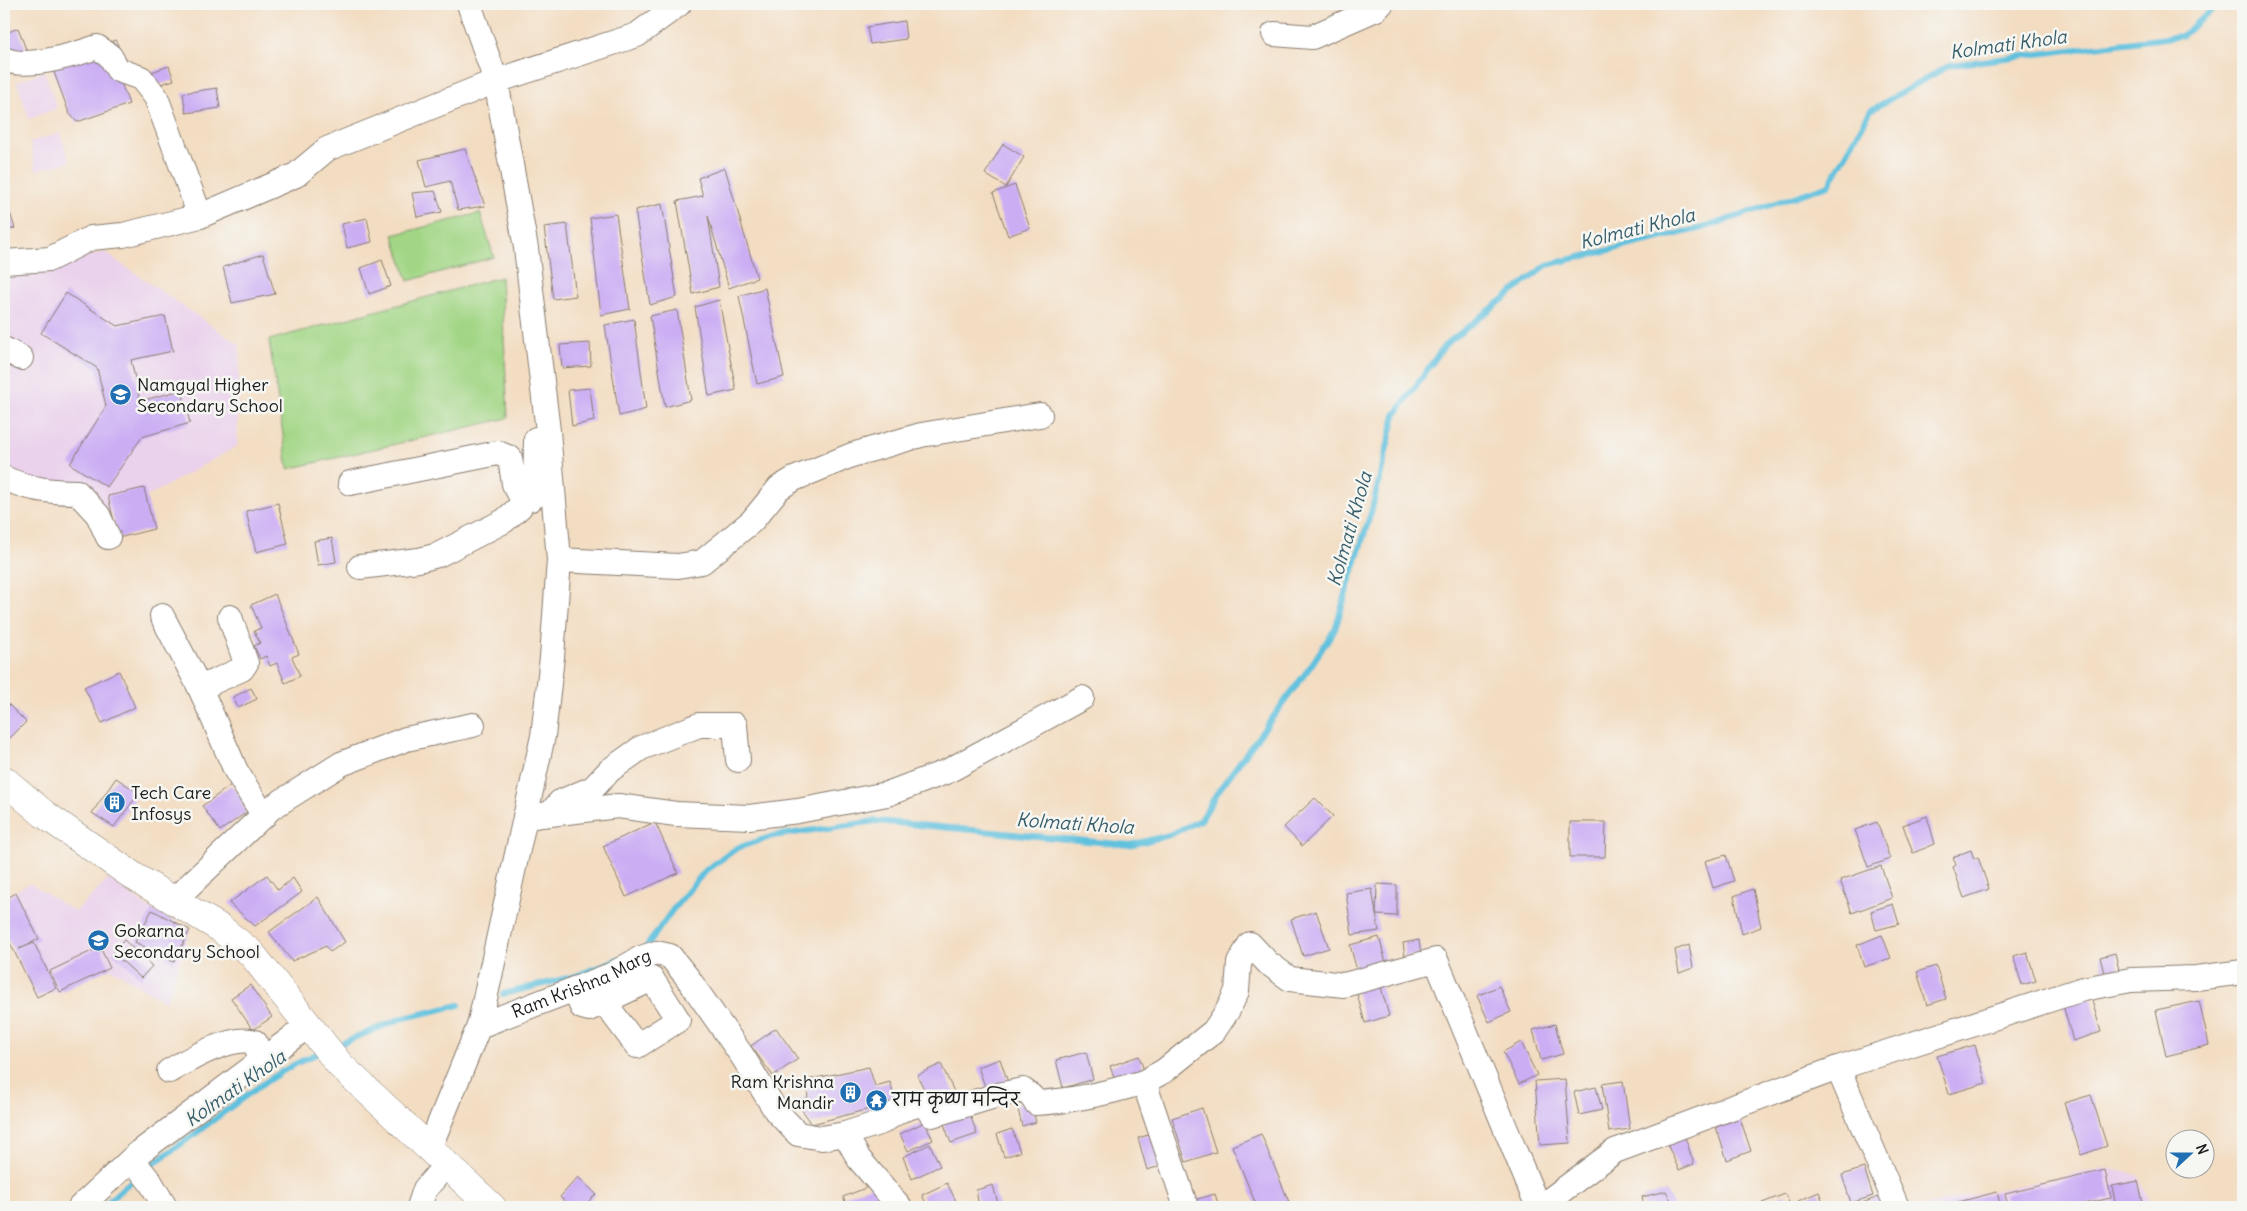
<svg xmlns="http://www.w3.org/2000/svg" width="2247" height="1211" font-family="Delius,'Playpen Sans Deva',sans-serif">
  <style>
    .built { fill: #ead1ec }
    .green { fill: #a2d685; stroke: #5f7950 }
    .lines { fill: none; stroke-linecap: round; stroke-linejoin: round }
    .stream { stroke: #60c1de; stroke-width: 6 }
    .building { fill: #cbadf4 }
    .minor-casing { stroke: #887c6f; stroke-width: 26 }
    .major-casing { stroke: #887c6f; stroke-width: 29 }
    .minor { stroke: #fff; stroke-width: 24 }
    .major { stroke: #fff; stroke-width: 28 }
    .labels { text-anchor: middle; stroke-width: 5; stroke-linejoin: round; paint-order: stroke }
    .poi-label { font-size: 18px; fill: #1c1c1c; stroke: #f6f6f2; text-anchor: start }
    .street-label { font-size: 18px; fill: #1c1c1c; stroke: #f6f6f2 }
    .water-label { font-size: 19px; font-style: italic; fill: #375e6a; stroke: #f6f6f2 }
  </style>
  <rect width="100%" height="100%" fill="#f6f6f2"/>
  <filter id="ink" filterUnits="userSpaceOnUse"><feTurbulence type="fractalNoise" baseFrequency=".02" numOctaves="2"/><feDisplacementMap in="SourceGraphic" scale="10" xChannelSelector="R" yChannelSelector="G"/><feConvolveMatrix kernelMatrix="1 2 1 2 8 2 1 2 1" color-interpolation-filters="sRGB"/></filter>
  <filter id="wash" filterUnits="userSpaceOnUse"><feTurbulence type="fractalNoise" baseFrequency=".0096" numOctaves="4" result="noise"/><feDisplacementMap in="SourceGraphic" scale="20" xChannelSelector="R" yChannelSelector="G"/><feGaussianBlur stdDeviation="1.12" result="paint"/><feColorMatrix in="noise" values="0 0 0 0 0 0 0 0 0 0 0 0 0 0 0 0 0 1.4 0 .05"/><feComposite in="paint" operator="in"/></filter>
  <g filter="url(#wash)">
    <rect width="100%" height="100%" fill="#f3ddc2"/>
    <!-- built -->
    <g class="built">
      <path d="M44,71L57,108L29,119L17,82Z"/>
      <path d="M60,133L70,162L36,170L30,142Z"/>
      <path d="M104,252L240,345L237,446L132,505L102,515L77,504L4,492V274Z"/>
      <path d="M109,879L152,910L190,930L166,1002L110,968L60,992L37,997L4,931V898L30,883L75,912Z"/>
      <path d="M2104,1168L2137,1174L2153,1207H1925V1205Z"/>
    </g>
    <!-- green -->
    <g class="green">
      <path d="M480,213L494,257L408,281L393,235Z"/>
      <path d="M501,277L508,418L288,469L269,340Z"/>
    </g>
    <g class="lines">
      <!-- stream -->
      <g class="stream">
        <path d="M646,947L674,908L706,870L737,848L773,836L876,821L1130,845L1169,835L1201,820L1219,790L1310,667L1335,629L1372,509L1395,415L1445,345L1547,265L1706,227L1829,185L1871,110L1950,65L2182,36L2219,4"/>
        <path d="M503,994L576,976L618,959"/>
        <path d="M335,1046L400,1019L459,1005"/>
        <path d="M103,1207C131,1178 166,1155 199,1131C238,1102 276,1070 321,1052"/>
      </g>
    </g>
    <g id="blocks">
      <!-- building -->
      <g class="building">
        <path d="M904,21L906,39L870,44L867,27Z"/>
        <path d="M18,28L30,60L4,72V34Z"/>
        <path d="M116,40L127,72L118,75L129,104L77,122L69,113L51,64Z"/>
        <path d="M169,66L174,80L161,84L137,77Z"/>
        <path d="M217,88L220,108L186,113L183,93Z"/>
        <path d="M1003,144L1024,157L1006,187L985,174Z"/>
        <path d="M465,149L485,206L458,210L450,181L426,187L419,160Z"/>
        <path d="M725,168L757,278L729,288L708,216L719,287L693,294L677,201L703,196L698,178Z"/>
        <path d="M1015,185L1030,228L1008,236L993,193Z"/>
        <path d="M435,191L442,212L417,217L412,193Z"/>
        <path d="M662,204L677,297L650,305L635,210Z"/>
        <path d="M10,213L15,228L4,232V215Z"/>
        <path d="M616,214L630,309L601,315L590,218Z"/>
        <path d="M367,218L372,242L347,248L342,224Z"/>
        <path d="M567,224L576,296L553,299L544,227Z"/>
        <path d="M263,254L275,294L232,303L223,267Z"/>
        <path d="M382,260L391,286L369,294L361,268Z"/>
        <path d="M765,288L784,377L757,384L739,296Z"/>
        <path d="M66,293L117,326L165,316L173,351L131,360L140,401L182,390L190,423L142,437L107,487L70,464L106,406L97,368L41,333Z"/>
        <path d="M719,300L736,390L709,396L695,307Z"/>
        <path d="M677,310L691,400L665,407L650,316Z"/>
        <path d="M634,319L646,409L619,416L605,325Z"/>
        <path d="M590,343L591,366L562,368L560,345Z"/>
        <path d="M590,388L594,421L572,426L568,390Z"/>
        <path d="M144,488L154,529L118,538L108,496Z"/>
        <path d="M278,503L288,544L256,552L246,511Z"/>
        <path d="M332,538L336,562L318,565L314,541Z"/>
        <path d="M275,594L299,654L292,657L300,676L285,683L277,663L270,666L266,656L260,659L254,646L260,643L254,631L261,628L251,605Z"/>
        <path d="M119,671L135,707L102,723L84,687Z"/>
        <path d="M251,688L257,699L238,708L233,697Z"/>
        <path d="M5,701L26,722L6,742L4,740Z"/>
        <path d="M116,778L139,793L114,827L92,813Z"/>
        <path d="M231,785L244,801L241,803L247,812L220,831L202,806Z"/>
        <path d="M1315,798L1333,816L1302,846L1284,827Z"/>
        <path d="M1927,816L1935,844L1913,853L1903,825Z"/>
        <path d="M655,822L678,873L626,897L603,846Z"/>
        <path d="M1570,822H1606L1605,857H1570Z"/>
        <path d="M1877,822L1890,859L1868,867L1855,830Z"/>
        <path d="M1971,850L1974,859L1978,857L1989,889L1964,898L1953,867L1956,865L1953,857Z"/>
        <path d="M1726,855L1734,881L1713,888L1705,861Z"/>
        <path d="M1881,866L1892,898L1852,913L1840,880Z"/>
        <path d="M267,875L278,890L293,878L302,892L255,926L229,903Z"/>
        <path d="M1377,884L1397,885V916L1376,915Z"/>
        <path d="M1372,889L1379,931L1352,935L1346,893Z"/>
        <path d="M1753,889L1761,927L1742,934L1734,896Z"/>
        <path d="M16,893L39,939L19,949L34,943L56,988L37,997L4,931V900Z"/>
        <path d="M318,897L345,942L330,952L326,946L292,961L269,932Z"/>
        <path d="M1893,904L1899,924L1876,930L1871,911Z"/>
        <path d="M152,910L190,930L174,962L135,942Z"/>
        <path d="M1316,911L1329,948L1303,956L1291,919Z"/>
        <path d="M1882,935L1891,958L1864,967L1857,945Z"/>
        <path d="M1379,937L1388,970L1359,978L1350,945Z"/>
        <path d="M124,940L152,966L141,978L113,953Z"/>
        <path d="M1419,940L1421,954L1405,957L1403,943Z"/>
        <path d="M1689,945L1693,968L1679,973L1675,950Z"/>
        <path d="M100,947L110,968L60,992L50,971Z"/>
        <path d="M2027,952L2036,981L2022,985L2013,956Z"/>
        <path d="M2115,953L2119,970L2104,973L2100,957Z"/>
        <path d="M1936,966L1946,999L1927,1005L1917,972Z"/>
        <path d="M1379,980L1389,1016L1365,1023L1355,987Z"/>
        <path d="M250,985L272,1017L253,1030L231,998Z"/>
        <path d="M1499,986L1511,1012L1489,1022L1477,996Z"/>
        <path d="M2091,997L2101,1032L2073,1041L2063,1005Z"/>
        <path d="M2199,1001L2209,1045L2166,1056L2156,1010Z"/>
        <path d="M1555,1024L1563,1054L1541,1060L1533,1030Z"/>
        <path d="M776,1028L798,1059L773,1076L751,1046Z"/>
        <path d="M1521,1042L1537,1075L1519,1084L1503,1052Z"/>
        <path d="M1975,1045L1986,1083L1949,1094L1937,1056Z"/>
        <path d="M4,1050L10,1067L4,1070Z"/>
        <path d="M1086,1052L1093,1079L1063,1088L1056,1060Z"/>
        <path d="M1139,1056L1146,1076L1117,1086L1110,1066Z"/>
        <path d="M1000,1059L1009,1085L987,1092L978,1067Z"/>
        <path d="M941,1064L957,1098L934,1109L917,1075Z"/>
        <path d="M869,1067L875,1086L890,1082L897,1107L881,1115L873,1108L812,1124L795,1100L808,1098L806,1080Z"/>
        <path d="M1565,1079L1570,1143L1540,1145L1535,1081Z"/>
        <path d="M1623,1081L1630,1129L1609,1132L1602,1084Z"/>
        <path d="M1596,1087L1602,1110L1579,1115L1574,1092Z"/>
        <path d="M2091,1095L2107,1146L2081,1155L2064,1103Z"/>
        <path d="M1030,1101L1036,1122L1022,1126L1017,1105Z"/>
        <path d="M967,1106L977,1134L951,1143L941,1116Z"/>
        <path d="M1202,1108L1216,1152L1186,1162L1172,1118Z"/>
        <path d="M1740,1118L1751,1151L1727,1160L1716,1127Z"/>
        <path d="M925,1122L933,1140L908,1151L900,1134Z"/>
        <path d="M1012,1129L1020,1152L1004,1157L997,1134Z"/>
        <path d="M1155,1133L1164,1165L1147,1170L1138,1138Z"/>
        <path d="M1261,1134L1291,1207H1257L1232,1146Z"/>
        <path d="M1684,1134L1694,1164L1679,1170L1666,1142Z"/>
        <path d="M930,1144L940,1166L912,1179L903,1157Z"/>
        <path d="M1864,1168L1873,1196L1851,1203L1842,1175Z"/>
        <path d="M2105,1170L2111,1198L2069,1207H2008L2005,1194Z"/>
        <path d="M578,1177L596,1194L583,1207H571L560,1197Z"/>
        <path d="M2138,1181L2144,1207H2116L2112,1186Z"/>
        <path d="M947,1183L959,1207H928L922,1195Z"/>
        <path d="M873,1185L882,1207H847L843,1197Z"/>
        <path d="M993,1185L999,1207H979L976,1190Z"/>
        <path d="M1666,1191L1674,1207H1644L1642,1197Z"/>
        <path d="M1819,1192L1825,1207H1801L1798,1201Z"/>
        <path d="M1997,1192L2001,1207H1939Z"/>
        <path d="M1215,1194L1219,1207H1196L1194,1200Z"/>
        <path d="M1785,1194L1791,1207H1752Z"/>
        <path d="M1887,1194L1892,1207H1860L1859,1204Z"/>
      </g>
    </g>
  </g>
  <g filter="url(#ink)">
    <use href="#blocks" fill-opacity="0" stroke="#887c6f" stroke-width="1"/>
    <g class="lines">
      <defs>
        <g id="minor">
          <path d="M1274,34L1312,37L1376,9L1381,4"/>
          <path d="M4,59C26,70 74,55 97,47L110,56L118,70L141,78L156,97L200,216"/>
          <path d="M4,262L50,259L91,238L123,235L200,216L296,175L327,149L496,81L637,35L679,4"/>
          <path d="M4,349L21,358"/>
          <path d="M4,478C28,489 50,492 77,492L98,515L108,537"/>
          <path d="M350,483L498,453L510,458L514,484L522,498L531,499L535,496L536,439"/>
          <path d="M559,560L678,566L702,562L752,521L779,488L794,479L852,455L921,435L1040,415"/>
          <path d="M360,567L419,560L438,555L504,521L520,507L522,498"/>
          <path d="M162,616L200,688L236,771L264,816"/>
          <path d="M200,688L242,669L246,663L230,617"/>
          <path d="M554,809L560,802L593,788L610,770L641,748L699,725H735L738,760"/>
          <path d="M525,817L618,806L676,814L749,817L798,811L887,794L948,771L1082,698"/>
          <path d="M174,900L271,808L341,764L406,739L473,725"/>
          <path d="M574,989L582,1007L589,1009L652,979L678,1020L637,1046L604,1002"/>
          <path id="s1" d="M479,1026L611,975L641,958L656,953L670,956L687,977L743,1057L776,1111L798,1134L822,1138L845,1134L859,1159L900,1207"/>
          <path d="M1838,1068L1897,1207"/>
          <path d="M169,1071C190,1059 232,1034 255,1042L261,1062"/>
          <path d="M1144,1082L1164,1071L1214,1031L1228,1010L1237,991L1239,963L1250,944L1268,963L1290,979L1344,985L1436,960L1538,1207"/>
          <path d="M845,1134L882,1122L901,1110L923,1103L932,1115L998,1095L1023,1090L1031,1096L1036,1103C1073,1101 1108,1093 1144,1082L1186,1207"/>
          <path d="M429,1149L479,1026L543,736L552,657L559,560L548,431L526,248L496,81L469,4"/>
          <path d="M132,1159L151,1183L165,1207"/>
          <path d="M80,1207L136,1155L309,1025"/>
          <path d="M419,1207L425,1189L446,1165"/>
          <path d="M1540,1207L1615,1151L1838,1068L2083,989L2131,980L2196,978L2243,972"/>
        </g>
        <path id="major" d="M4,780L44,814L133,876L220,928L251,953L340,1065L492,1207"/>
      </defs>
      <!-- minor casing -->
      <use href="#minor" class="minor-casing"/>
      <!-- major casing -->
      <use href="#major" class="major-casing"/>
      <!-- minor -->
      <use href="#minor" class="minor"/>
      <!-- major -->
      <use href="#major" class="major"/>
    </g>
  </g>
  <!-- icons -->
  <defs>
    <symbol id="school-disc" viewBox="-11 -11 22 22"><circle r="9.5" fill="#1f6fb2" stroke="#f6f6f2"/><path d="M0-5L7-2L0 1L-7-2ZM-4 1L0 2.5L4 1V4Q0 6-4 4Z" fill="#fff"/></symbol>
    <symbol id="building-disc" viewBox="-11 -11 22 22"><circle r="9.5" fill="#1f6fb2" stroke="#f6f6f2"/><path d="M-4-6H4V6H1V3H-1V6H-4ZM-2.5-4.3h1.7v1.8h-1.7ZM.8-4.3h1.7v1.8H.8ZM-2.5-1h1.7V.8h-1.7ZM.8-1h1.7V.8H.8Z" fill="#fff"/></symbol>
    <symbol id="temple-disc" viewBox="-11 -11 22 22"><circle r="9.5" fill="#1f6fb2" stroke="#f6f6f2"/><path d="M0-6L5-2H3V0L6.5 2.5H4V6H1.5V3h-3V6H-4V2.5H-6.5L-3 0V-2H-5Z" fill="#fff"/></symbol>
  </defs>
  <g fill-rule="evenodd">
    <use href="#school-disc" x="108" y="382" width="25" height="25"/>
    <use href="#building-disc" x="102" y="790" width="25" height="25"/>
    <use href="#school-disc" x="86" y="928" width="25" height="25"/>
    <use href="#building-disc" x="838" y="1080" width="25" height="25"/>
    <use href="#temple-disc" x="864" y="1088" width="25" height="25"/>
  </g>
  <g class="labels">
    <!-- poi labels -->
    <g class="poi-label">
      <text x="137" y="391">Namgyal Higher<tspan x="137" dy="21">Secondary School</tspan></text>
      <text x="131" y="799">Tech Care<tspan x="131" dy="21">Infosys</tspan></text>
      <text x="114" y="937">Gokarna<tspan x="114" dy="21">Secondary School</tspan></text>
      <text x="834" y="1088" text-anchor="end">Ram Krishna<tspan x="834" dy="21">Mandir</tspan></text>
      <text x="892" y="1106">राम कृष्ण मन्दिर</text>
    </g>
    <!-- street labels -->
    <g class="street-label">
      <text dy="6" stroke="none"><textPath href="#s1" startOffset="111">Ram Krishna Marg</textPath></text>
    </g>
    <!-- water labels -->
    <g class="water-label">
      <text transform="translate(2008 44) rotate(-8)" y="7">Kolmati Khola</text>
      <text transform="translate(1637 228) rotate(-14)" y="7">Kolmati Khola</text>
      <text transform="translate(1349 529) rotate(-74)" y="7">Kolmati Khola</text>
      <text transform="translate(1075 823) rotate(4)" y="7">Kolmati Khola</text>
      <text transform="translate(235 1088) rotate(-35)" y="7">Kolmati Khola</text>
    </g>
  </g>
  <!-- margin -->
  <rect width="2247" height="1211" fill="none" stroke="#f6f6f2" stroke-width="20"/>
  <!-- north arrow -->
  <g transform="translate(2190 1154) rotate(69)"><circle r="24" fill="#f6f6f2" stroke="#9f9f9c"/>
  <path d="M0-4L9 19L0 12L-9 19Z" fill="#1f6fb2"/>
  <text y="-8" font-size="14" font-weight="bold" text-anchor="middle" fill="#1c1c1c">N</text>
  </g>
</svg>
